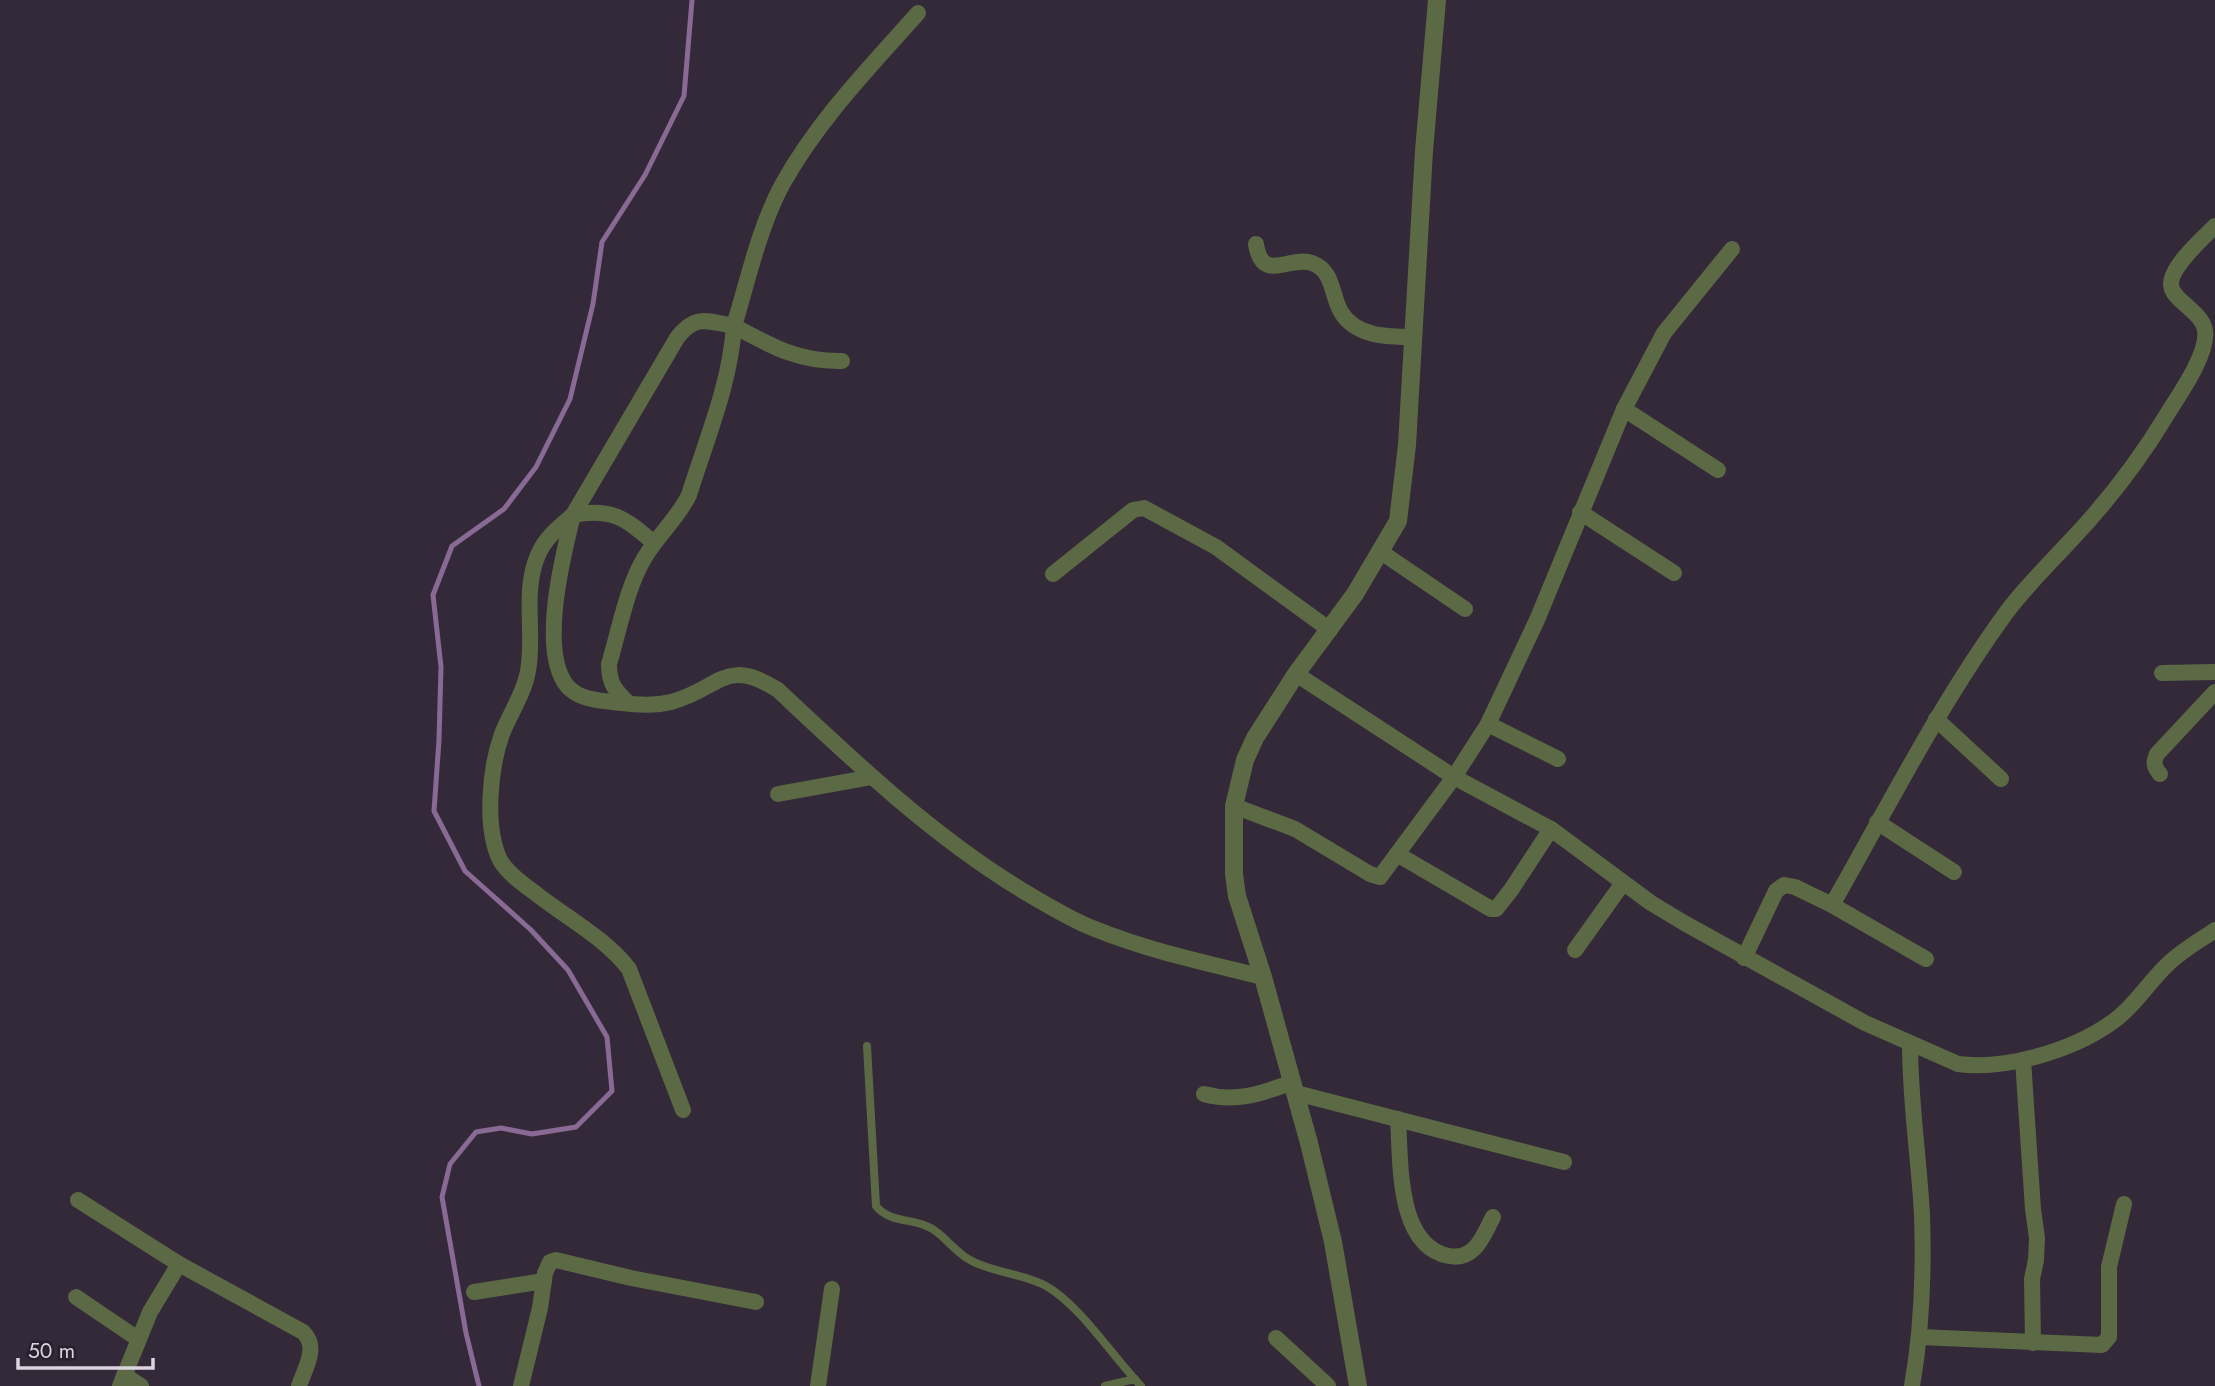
<svg xmlns="http://www.w3.org/2000/svg" width="2215" height="1386" font-family="Jost,sans-serif">
  <style>
    .lines { fill: none; stroke-linecap: round; stroke-linejoin: round }
    .stream { stroke: #886a94; stroke-width: 5 }
    .service { stroke: #5b6a44; stroke-width: 8 }
    .minor { stroke: #5b6a44; stroke-width: 16 }
    .tertiary { stroke: #5b6a44; stroke-width: 18 }
  </style>
  <rect width="100%" height="100%" fill="#342938"/>
  <g class="lines">
    <!-- stream -->
    <path class="stream" d="M479,1386L466,1333L442,1197L450,1164L476,1132L501,1128L532,1134L576,1127L612,1091L607,1037L568,970L531,930L465,871L434,811L439,740L441,667L433,595L452,546L504,509L536,467L570,399L593,304L602,242L645,175L684,96L692,0"/>
    <!-- service -->
    <g class="service">
      <path d="M867,1046L876,1206C888,1221 907,1219 924,1225C942,1231 953,1251 970,1260C993,1273 1022,1273 1046,1286C1080,1305 1113,1357 1141,1386"/>
      <path d="M1105,1386L1135,1379"/>
    </g>
    <!-- minor -->
    <g class="minor">
      <path d="M1256,244C1262,284 1290,255 1312,263C1334,271 1331,295 1341,312C1356,337 1388,337 1414,337"/>
      <path d="M842,361C798,362 771,346 734,326C748,280 759,228 782,185C818,120 870,67 918,13"/>
      <path d="M1624,409L1718,470"/>
      <path d="M1580,512L1674,573"/>
      <path d="M573,515L677,338C695,314 707,321 734,326C730,385 706,440 689,495C678,518 658,535 645,557C627,586 619,631 609,664C609,684 615,690 628,703"/>
      <path d="M573,515C612,507 626,519 654,543"/>
      <path d="M1381,552L1465,609"/>
      <path d="M1053,574L1133,510L1144,508L1216,547L1330,630"/>
      <path d="M2162,673L2215,672"/>
      <path d="M1296,674L1454,777L1551,829L1651,903L1686,924L1865,1023L1958,1064C2006,1070 2071,1051 2111,1023C2133,1008 2148,983 2167,965C2181,951 2199,941 2215,930"/>
      <path d="M1936,719L2001,779"/>
      <path d="M1488,724L1558,759"/>
      <path d="M2160,774C2154,767 2153,763 2157,754L2215,692"/>
      <path d="M778,794L872,777"/>
      <path d="M1234,806L1295,829L1370,874L1380,877L1454,777L1488,724L1537,620L1624,409L1664,333L1732,249"/>
      <path d="M1877,822L1954,872"/>
      <path d="M1397,854L1491,909H1496L1511,890L1551,829"/>
      <path d="M1832,905L1926,959"/>
      <path d="M1575,950L1623,883"/>
      <path d="M1744,958L1776,891L1784,885L1795,887L1832,905C1888,807 1939,705 2006,613C2026,586 2050,563 2073,538C2108,501 2140,459 2166,416C2179,395 2209,353 2205,330C2203,319 2194,313 2186,305C2180,300 2171,293 2171,284C2171,266 2203,238 2215,226"/>
      <path d="M1910,1044C1910,1102 1919,1158 1922,1215C1924,1273 1922,1329 1912,1386"/>
      <path d="M2023,1060L2033,1209L2037,1238L2036,1260L2032,1279L2033,1343"/>
      <path d="M1296,1093L1564,1162"/>
      <path d="M1204,1094C1236,1103 1263,1093 1293,1082"/>
      <path d="M683,1110L629,969C606,939 569,919 539,896C526,886 508,874 500,860C484,827 490,767 502,734C510,713 524,694 528,671C535,633 522,591 538,555C545,538 560,526 573,515C563,555 538,653 568,687C579,699 597,700 612,702C632,704 651,707 671,702C720,689 725,656 778,690C855,762 930,834 1020,889C1044,903 1069,919 1095,929C1149,951 1207,963 1263,977"/>
      <path d="M1398,1119C1401,1161 1396,1246 1449,1256C1475,1261 1483,1236 1493,1217"/>
      <path d="M78,1200L179,1264"/>
      <path d="M474,1292L544,1281"/>
      <path d="M76,1297L138,1339"/>
      <path d="M1920,1337L2102,1345L2109,1337V1267L2124,1204"/>
      <path d="M1276,1338L1328,1386"/>
      <path d="M124,1375L141,1386"/>
      <path d="M120,1386L150,1312L179,1264L303,1332C319,1347 305,1368 299,1386"/>
      <path d="M521,1386L540,1308L545,1273L550,1262L556,1260L631,1278L756,1302"/>
      <path d="M818,1386L832,1289"/>
    </g>
    <!-- tertiary -->
    <path class="tertiary" d="M1358,1386L1333,1242L1309,1143L1263,977L1237,896L1234,874V806L1245,760L1255,738L1296,674L1355,594L1398,521L1407,445L1424,151L1437,0"/>
  </g>
  <!-- scale -->
  <path d="M18 1358v10h135v-10" fill="none" stroke="#dcd5df" stroke-width="3.5"/>
  <text x="28" y="1358" font-size="21" fill="#dcd5df" stroke="#2a1f2e" stroke-width="5" paint-order="stroke">50 m</text>
</svg>
